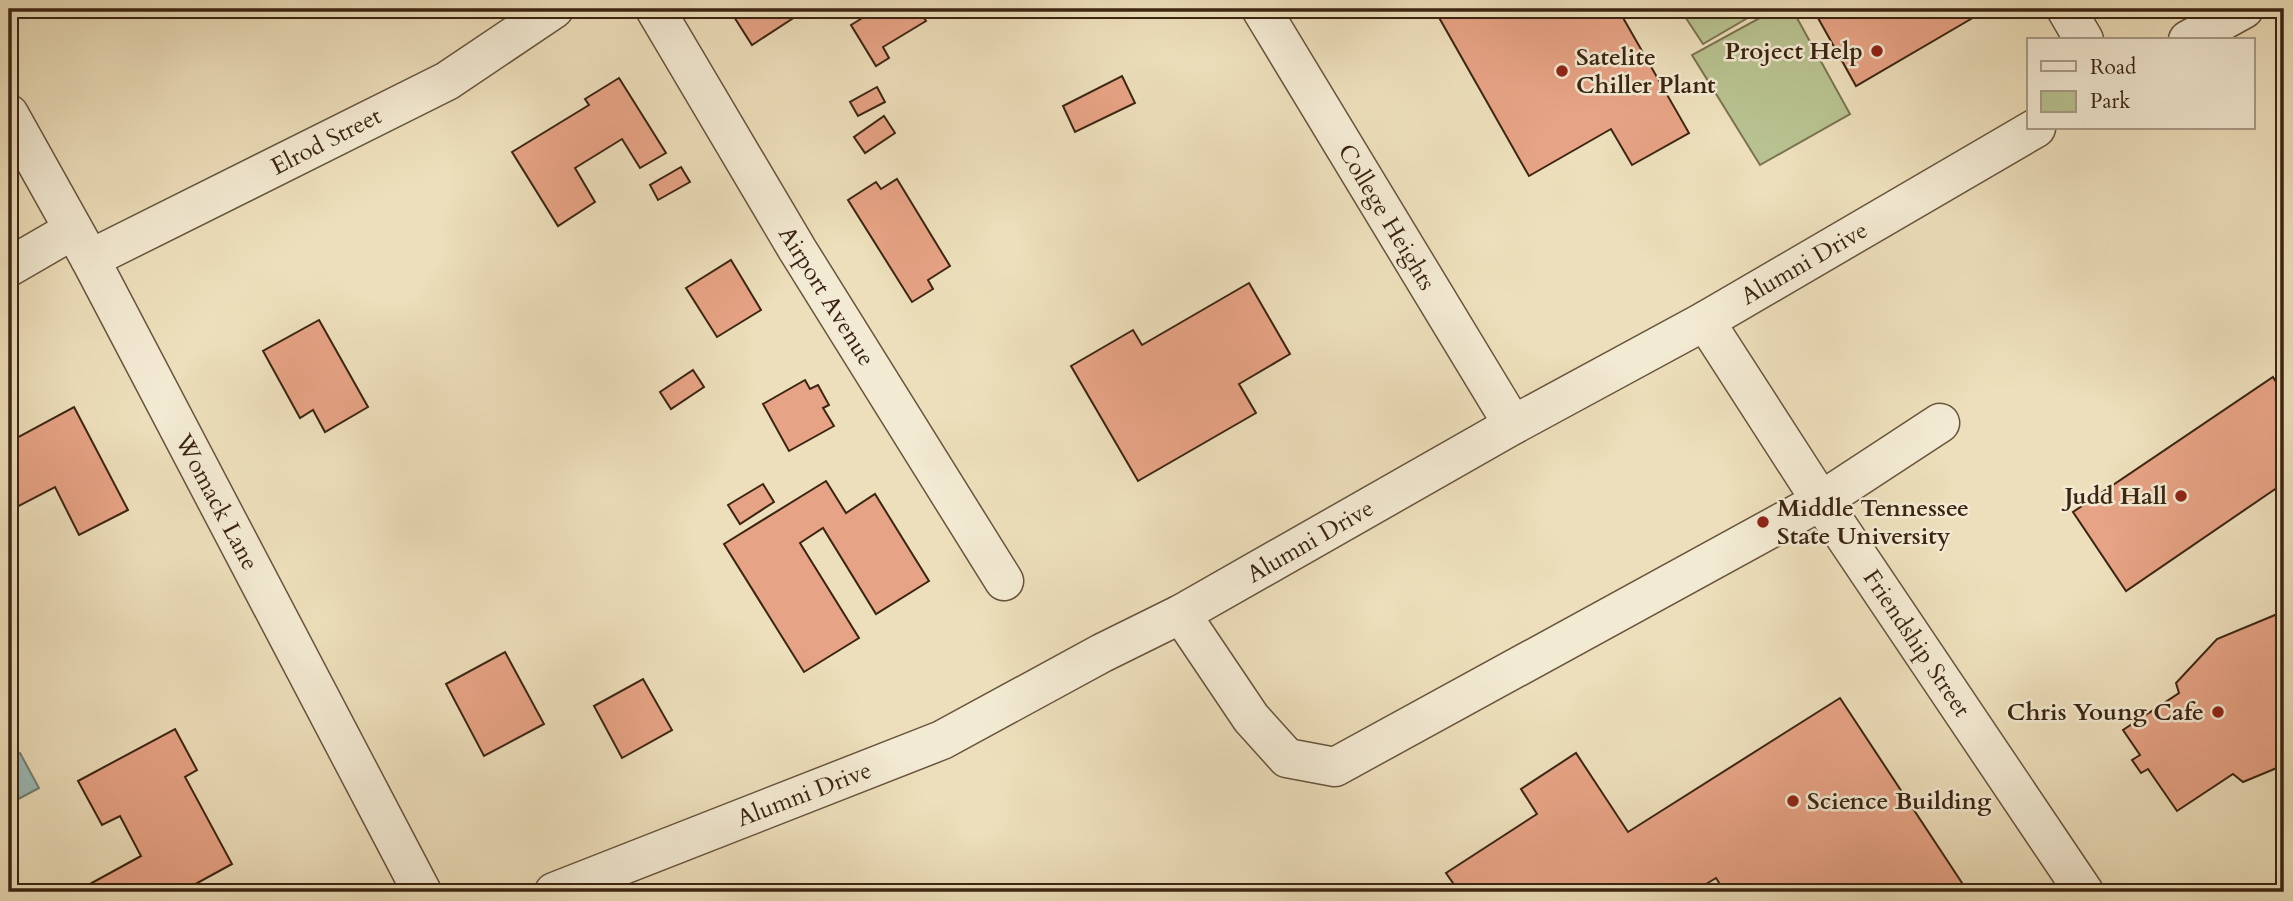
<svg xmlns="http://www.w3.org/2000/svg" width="2293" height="901" font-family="Cardo,serif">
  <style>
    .green { fill: #b8c290; stroke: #7a7451; stroke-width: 2 }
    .water { fill: #9bbbb7; stroke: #757f75; stroke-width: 2 }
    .building { fill: #e7a385; stroke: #3b2512; stroke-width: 2 }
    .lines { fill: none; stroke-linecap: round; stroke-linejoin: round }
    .minor-casing { stroke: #68543c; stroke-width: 41 }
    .minor { stroke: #f3ead3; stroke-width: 38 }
    .poi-dot { fill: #8f2418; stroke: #f3ead3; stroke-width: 2.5 }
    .labels { text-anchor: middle; stroke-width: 5; stroke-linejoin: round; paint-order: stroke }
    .poi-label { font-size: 24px; font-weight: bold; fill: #3b2512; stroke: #f3ead3; text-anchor: end }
    .street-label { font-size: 24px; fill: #3b2512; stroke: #f3ead3 }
  </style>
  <rect width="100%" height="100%" fill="#eddfbb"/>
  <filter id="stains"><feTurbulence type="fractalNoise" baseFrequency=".00286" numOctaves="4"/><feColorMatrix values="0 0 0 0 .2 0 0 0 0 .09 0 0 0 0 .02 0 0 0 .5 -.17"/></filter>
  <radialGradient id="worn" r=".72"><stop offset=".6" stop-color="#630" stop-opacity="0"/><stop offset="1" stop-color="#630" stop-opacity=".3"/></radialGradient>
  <!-- green -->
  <g class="green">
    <path d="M1680,9H1763L1703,44Z"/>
    <path d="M1776,9H1792L1850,114L1760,165L1692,55Z"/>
  </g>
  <!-- water -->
  <path class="water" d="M20,753L39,788L9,804V759Z"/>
  <!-- building -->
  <g class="building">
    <path d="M729,9H794L798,15L752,45Z"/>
    <path d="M860,9H918L926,21L883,47L889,58L876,66L851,25L864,17Z"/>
    <path d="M1445,9H1618L1689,133L1632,165L1611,129L1529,176L1437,14Z"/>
    <path d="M1813,9H1971L1976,16L1856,86Z"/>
    <path d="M1122,76L1135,103L1075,132L1063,106Z"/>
    <path d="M619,78L666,153L640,168L622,139L575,168L595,202L558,226L512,152L589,105L585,99Z"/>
    <path d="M877,87L885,102L858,116L850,102Z"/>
    <path d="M884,116L895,133L865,153L854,137Z"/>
    <path d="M681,167L690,182L658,200L650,185Z"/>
    <path d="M897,179L950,266L928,280L933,289L912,302L848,200L876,182L881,189Z"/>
    <path d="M731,260L761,310L717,337L686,288Z"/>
    <path d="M1249,283L1290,354L1239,384L1256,413L1138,481L1071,366L1133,330L1142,345Z"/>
    <path d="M319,320L368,407L325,432L313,410L300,418L263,351Z"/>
    <path d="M693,370L704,387L671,409L660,392Z"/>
    <path d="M2273,377L2284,395V483L2126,591L2073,512Z"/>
    <path d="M805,380L810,389L818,385L829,405L823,408L834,426L789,451L763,404Z"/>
    <path d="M74,407L128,510L79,535L55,487L9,511V442Z"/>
    <path d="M826,481L846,513L875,494L929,581L876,614L823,528L800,543L859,638L804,672L724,544Z"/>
    <path d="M763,484L774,502L740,524L728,505Z"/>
    <path d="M2275,615L2284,624V765L2243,782L2233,774L2177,811L2148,769L2141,773L2132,760L2140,755L2123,730L2179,693L2176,683L2217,639Z"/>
    <path d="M505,652L544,724L484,756L446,684Z"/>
    <path d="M643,679L672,730L622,758L594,706Z"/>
    <path d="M1840,698L1968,892H1725L1716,878L1693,892H1446L1455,886L1446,873L1537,814L1521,789L1576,753L1628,832Z"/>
    <path d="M175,729L197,770L185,777L232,864L181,892H91L88,885L141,856L120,816L102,825L78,781Z"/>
  </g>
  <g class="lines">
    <defs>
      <g id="minor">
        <path d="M655,9L797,249L1004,581"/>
        <path d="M1261,9L1513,425"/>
        <path d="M2066,9L2084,40"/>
        <path d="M2188,40L2244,9"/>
        <path d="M9,114L90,259L422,892"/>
        <path d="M90,259L447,81L554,9"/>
        <path d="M9,267L73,230"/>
        <path d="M1705,321L1821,501L2084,892"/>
        <path d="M1181,614L1251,718L1287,758L1335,767L1821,501L1940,423"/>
        <path d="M554,892L942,740L1102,653L1181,614L1513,425L1705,321L2036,128"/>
      </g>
    </defs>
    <!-- minor casing -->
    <use href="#minor" class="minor-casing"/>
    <!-- minor -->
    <use href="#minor" class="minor"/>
  </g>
  <!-- markers -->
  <g class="poi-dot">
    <circle cx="1877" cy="51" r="7"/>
    <circle cx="1562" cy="71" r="7"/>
    <circle cx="2181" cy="496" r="7"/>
    <circle cx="1763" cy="522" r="7"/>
    <circle cx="2218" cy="712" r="7"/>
    <circle cx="1793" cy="801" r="7"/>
  </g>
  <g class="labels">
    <!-- poi labels -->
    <g class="poi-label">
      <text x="1863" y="59">Project Help</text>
      <text x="1576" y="65" text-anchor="start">Satelite<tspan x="1576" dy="28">Chiller Plant</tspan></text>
      <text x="2167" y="504">Judd Hall</text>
      <text x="1777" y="516" text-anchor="start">Middle Tennessee<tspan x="1777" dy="28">State University</tspan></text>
      <text x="2204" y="720">Chris Young Cafe</text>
      <text x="1807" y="809" text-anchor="start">Science Building</text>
    </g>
    <!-- street labels -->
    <g class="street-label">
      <text transform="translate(326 141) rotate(-27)" y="8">Elrod Street</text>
      <text transform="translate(1387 217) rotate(59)" y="8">College Heights</text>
      <text transform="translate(1804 263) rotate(-30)" y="8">Alumni Drive</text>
      <text transform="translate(827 296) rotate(58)" y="8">Airport Avenue</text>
      <text transform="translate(217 502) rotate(62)" y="8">Womack Lane</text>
      <text transform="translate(1310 541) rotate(-30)" y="8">Alumni Drive</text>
      <text transform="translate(1917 643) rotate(56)" y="8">Friendship Street</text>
      <text transform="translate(804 794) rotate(-21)" y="8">Alumni Drive</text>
    </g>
  </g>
  <!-- margin -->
  <rect width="2293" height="901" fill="none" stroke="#eddfbb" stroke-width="35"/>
  <rect x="10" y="10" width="2272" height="880" fill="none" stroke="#3b2512" stroke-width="3.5"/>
  <rect x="18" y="18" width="2258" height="866" fill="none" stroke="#3b2512" stroke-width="2"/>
  <!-- legend -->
  <rect x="2027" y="38" width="228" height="91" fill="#f3ead3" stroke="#a99b86" stroke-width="2"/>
  <rect x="2041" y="61" width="35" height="10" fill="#f3ead3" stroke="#a99b86" stroke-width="2"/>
  <text x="2090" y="74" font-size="21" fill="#3b2512">Road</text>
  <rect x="2041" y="91" width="35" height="21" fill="#b8c290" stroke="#a99b86" stroke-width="2"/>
  <text x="2090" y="108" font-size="21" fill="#3b2512">Park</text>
  <rect width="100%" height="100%" filter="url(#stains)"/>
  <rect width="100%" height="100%" fill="url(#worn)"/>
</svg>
